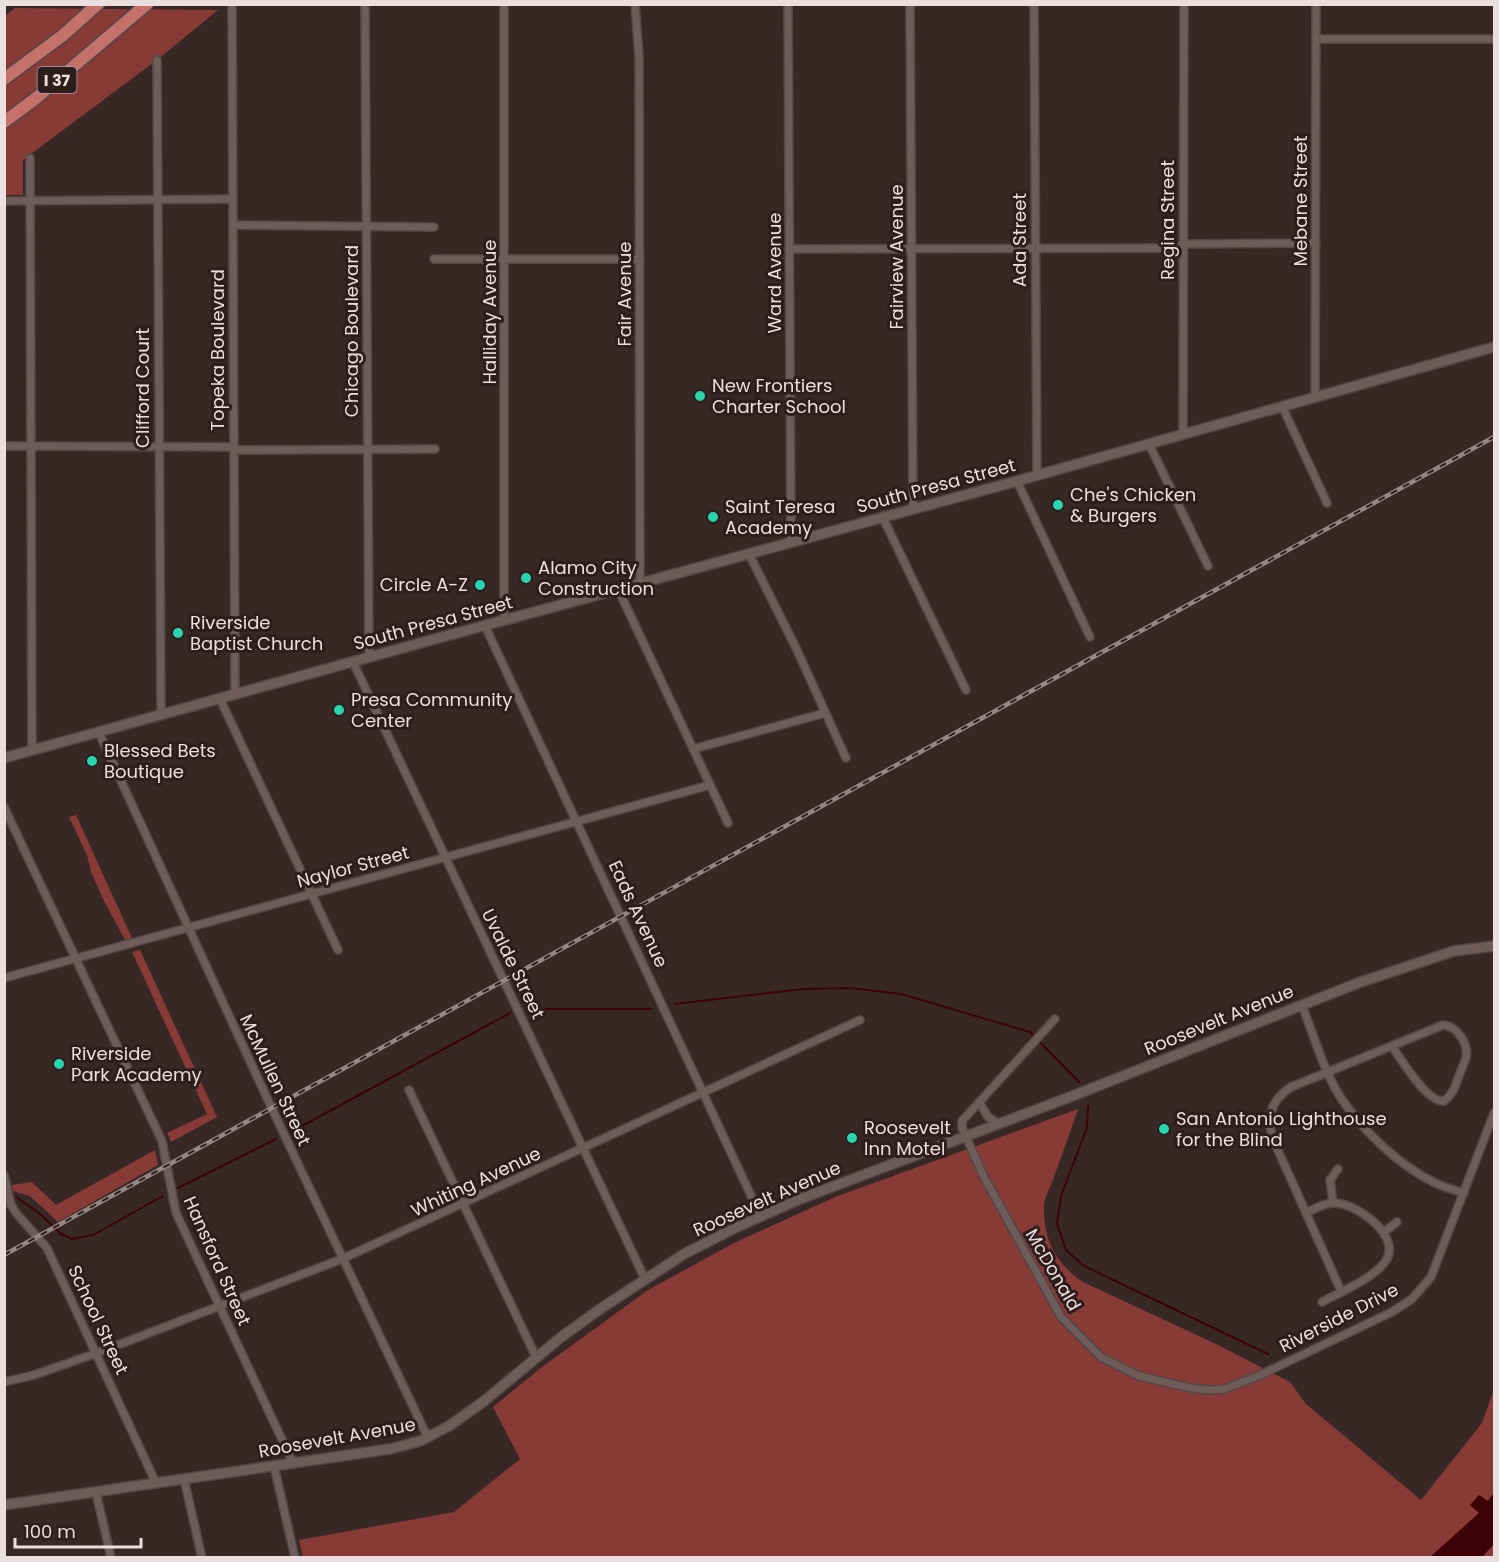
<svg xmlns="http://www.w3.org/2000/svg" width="1499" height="1562" font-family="Poppins,sans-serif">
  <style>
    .green { fill: #883a36 }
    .water { fill: #3c0205 }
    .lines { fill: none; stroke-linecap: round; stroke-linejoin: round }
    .stream { stroke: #3c0205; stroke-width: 2 }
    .street-casing { stroke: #534645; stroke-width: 10 }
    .secondary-casing { stroke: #534645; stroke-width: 12 }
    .highway-casing { stroke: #534645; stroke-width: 15 }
    .street { stroke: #6e5c5a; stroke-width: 7 }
    .secondary { stroke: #6e5c5a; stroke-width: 9 }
    .highway { stroke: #c4716b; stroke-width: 12 }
    .rail-casing { stroke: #948785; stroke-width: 4.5 }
    .rail { stroke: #2d1e1d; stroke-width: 2; stroke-dasharray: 7; stroke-linecap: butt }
    .poi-dot { fill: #29d5ac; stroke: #2d1e1d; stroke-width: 2 }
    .labels { text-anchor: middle; stroke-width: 6; stroke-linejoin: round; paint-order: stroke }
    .shield { fill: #2d1e1d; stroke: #b1a5a4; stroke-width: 1.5 }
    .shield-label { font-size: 16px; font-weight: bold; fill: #eadfde }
    .street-label { font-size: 18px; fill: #eadfde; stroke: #2d1e1d }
    .poi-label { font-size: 18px; fill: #eadfde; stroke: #2d1e1d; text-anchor: start }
  </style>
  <rect width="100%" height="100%" fill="#372826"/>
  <!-- green -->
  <g class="green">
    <path d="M15,8L218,10L157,60L23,160V195H5V16Z"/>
    <path d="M76,815L132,938L125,940L104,901L91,872L87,855L69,817Z"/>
    <path d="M140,950L217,1117L171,1142L167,1133L207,1114L132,952Z"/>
    <path d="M1078,1109C1070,1133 1061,1157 1053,1180C1050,1188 1044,1198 1044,1207C1043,1239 1056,1264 1083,1282L1216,1344L1290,1382L1306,1404L1421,1500L1482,1423L1494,1389V1557L303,1558L299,1540L454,1512L520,1459L493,1407L542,1367L648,1290L736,1242L835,1197Z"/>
    <path d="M155,1150L158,1165L58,1222L30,1196L13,1191L12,1185L32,1182L56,1205Z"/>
  </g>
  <!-- water -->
  <path class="water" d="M1494,1492V1544L1482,1557H1430L1479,1513L1470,1505L1479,1495L1488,1501Z"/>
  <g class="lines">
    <!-- stream -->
    <g class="stream">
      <path d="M675,1004L803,989L850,988L901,994L1030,1032L1035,1037"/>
      <path d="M527,1009H652"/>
      <path d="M1039,1041L1079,1082"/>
      <path d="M1088,1106L1087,1128L1061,1196L1057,1224L1066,1250L1084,1266L1268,1354"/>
      <path d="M291,1132L510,1013"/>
      <path d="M178,1188L276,1139"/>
      <path d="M16,1197L39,1213L61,1234L72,1239L93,1235L163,1196"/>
    </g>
    <defs>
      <g id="street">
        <path d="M232,4L235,695"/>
        <path d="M365,4L369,657"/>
        <path d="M504,4V620"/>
        <path d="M635,4L639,56L640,584"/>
        <path d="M788,4L791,542"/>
        <path d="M910,4L913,509"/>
        <path d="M1034,4L1037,476"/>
        <path d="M1316,39H1494"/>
        <path d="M157,60L161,715"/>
        <path d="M30,158L32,751"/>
        <path d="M4,201L233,199"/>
        <path d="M233,225L434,227"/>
        <path d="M1182,244L1316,243"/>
        <path d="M789,249L1182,248"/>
        <path d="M434,259H640"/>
        <path d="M1315,398L1316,4"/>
        <path d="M1282,406L1327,503"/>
        <path d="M1183,435L1184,4"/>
        <path d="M1149,444L1208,566"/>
        <path d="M4,446L234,447"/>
        <path d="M234,450L435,449"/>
        <path d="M1017,481L1090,637"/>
        <path d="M883,518L966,690"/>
        <path d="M749,554L797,650L846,758"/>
        <path d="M618,589L728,823"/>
        <path d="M485,626L761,1217"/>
        <path d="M353,662L645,1279"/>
        <path d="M220,699L338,950"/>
        <path d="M99,733L272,1109L428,1438"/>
        <path d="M693,749L825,713"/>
        <path d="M4,807L162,1141L176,1213L293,1463"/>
        <path d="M4,978L710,785"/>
        <path d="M1302,1005C1313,1034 1323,1068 1339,1095C1362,1130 1396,1163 1433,1182C1443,1187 1454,1190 1464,1193"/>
        <path d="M1055,1019L962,1121V1128L984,1177L1061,1317L1101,1357L1139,1376L1191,1388L1209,1390L1224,1389L1258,1376L1392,1312L1412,1299L1431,1277L1494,1113"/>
        <path d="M409,1090L536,1357"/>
        <path d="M979,1102L988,1117L999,1124"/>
        <path d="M4,1175L11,1205L16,1213L47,1248L156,1483"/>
        <path d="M1333,1203L1330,1180L1338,1169"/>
        <path d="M1306,1213C1314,1209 1322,1204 1332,1203C1355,1201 1404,1237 1385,1262C1372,1279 1340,1292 1322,1302"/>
        <path d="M1384,1232L1397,1222"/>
        <path d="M1341,1291L1272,1137C1267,1113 1272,1100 1291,1087L1443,1025C1457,1026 1469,1044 1466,1058C1464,1064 1461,1070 1459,1076C1455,1086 1453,1095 1444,1101C1427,1103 1401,1059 1392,1046"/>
        <path d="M4,1382L34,1375L97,1353L342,1259L860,1020"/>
        <path d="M274,1466L295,1558"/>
        <path d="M184,1479L202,1558"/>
        <path d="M96,1492L111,1558"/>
      </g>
      <g id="secondary">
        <path d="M4,758L435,639L1017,481L1494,347"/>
        <path d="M4,1505L390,1449L420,1441L449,1426L483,1402L560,1338L600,1309L684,1254L737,1227L800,1199L1075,1095L1358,983L1454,951L1494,946"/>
      </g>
      <g id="highway">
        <path d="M4,79L62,36L98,4"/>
        <path d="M4,122L35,99L147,4"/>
      </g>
    </defs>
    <!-- street casing -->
    <use href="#street" class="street-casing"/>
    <!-- secondary casing -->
    <use href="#secondary" class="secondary-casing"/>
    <!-- highway casing -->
    <use href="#highway" class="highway-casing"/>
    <!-- street -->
    <use href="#street" class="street"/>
    <!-- secondary -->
    <use href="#secondary" class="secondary"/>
    <!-- highway -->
    <use href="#highway" class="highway"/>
    <defs>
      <path id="rail" d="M4,1255L1494,437"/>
    </defs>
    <!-- rail casing -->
    <use href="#rail" class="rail-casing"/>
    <!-- rail -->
    <use href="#rail" class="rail"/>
  </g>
  <!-- markers -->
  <g class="poi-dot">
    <circle cx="700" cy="396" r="6"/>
    <circle cx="1058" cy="505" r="6"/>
    <circle cx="713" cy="517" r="6"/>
    <circle cx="526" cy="578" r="6"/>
    <circle cx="480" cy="585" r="6"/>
    <circle cx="178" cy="633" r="6"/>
    <circle cx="339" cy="710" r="6"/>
    <circle cx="92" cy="761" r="6"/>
    <circle cx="59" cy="1064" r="6"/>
    <circle cx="1164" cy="1129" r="6"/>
    <circle cx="852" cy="1138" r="6"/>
  </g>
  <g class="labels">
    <!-- shield labels -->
    <rect class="shield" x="37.5" y="67" width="39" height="26" rx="4.5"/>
    <g class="shield-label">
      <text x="57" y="86">I 37</text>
    </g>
    <!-- street labels -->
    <g class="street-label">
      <text transform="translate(1301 201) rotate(-90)" y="6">Mebane Street</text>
      <text transform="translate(1168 220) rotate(-90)" y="6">Regina Street</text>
      <text transform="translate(1020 240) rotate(-90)" y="6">Ada Street</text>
      <text transform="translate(897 257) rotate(-90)" y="6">Fairview Avenue</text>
      <text transform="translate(775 273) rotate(-90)" y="6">Ward Avenue</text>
      <text transform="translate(625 294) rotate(-90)" y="6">Fair Avenue</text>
      <text transform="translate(490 312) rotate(-90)" y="6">Halliday Avenue</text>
      <text transform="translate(352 331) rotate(-90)" y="6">Chicago Boulevard</text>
      <text transform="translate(218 350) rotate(-90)" y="6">Topeka Boulevard</text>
      <text transform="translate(143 388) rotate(-90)" y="6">Clifford Court</text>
      <text transform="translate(936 486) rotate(-15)" y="6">South Presa Street</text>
      <text transform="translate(433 623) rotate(-15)" y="6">South Presa Street</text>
      <text transform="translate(353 867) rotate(-15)" y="6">Naylor Street</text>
      <text transform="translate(638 914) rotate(65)" y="6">Eads Avenue</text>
      <text transform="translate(513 964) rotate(64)" y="6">Uvalde Street</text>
      <text transform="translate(1219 1020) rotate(-22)" y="6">Roosevelt Avenue</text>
      <text transform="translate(275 1080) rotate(65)" y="6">McMullen Street</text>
      <text transform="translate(476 1182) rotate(-25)" y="6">Whiting Avenue</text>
      <text transform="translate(767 1199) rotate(-24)" y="6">Roosevelt Avenue</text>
      <text transform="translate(217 1261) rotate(66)" y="6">Hansford Street</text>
      <text transform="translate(1053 1270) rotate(60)" y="6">McDonald</text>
      <text transform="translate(1339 1318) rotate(-27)" y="6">Riverside Drive</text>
      <text transform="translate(98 1320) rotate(65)" y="6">School Street</text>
      <text transform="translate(337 1438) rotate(-10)" y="6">Roosevelt Avenue</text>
    </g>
    <!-- poi labels -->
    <g class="poi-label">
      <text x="712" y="392">New Frontiers<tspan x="712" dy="21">Charter School</tspan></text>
      <text x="1070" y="501">Che's Chicken<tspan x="1070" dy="21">&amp; Burgers</tspan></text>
      <text x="725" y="513">Saint Teresa<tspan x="725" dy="21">Academy</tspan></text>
      <text x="538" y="574">Alamo City<tspan x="538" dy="21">Construction</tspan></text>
      <text x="468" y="591" text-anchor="end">Circle A-Z</text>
      <text x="190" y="629">Riverside<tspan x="190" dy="21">Baptist Church</tspan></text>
      <text x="351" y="706">Presa Community<tspan x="351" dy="21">Center</tspan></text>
      <text x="104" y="757">Blessed Bets<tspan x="104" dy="21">Boutique</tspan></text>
      <text x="71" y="1060">Riverside<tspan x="71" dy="21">Park Academy</tspan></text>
      <text x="1176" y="1125">San Antonio Lighthouse<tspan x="1176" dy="21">for the Blind</tspan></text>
      <text x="864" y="1134">Roosevelt<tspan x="864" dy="21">Inn Motel</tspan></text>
    </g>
  </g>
  <!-- border -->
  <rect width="1499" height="1562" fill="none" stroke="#eadfde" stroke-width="12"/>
  <!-- scale -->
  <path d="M15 1538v9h126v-9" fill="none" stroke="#eadfde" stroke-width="3"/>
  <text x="24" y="1538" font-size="18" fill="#eadfde" stroke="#2d1e1d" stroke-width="4.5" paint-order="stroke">100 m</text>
</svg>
